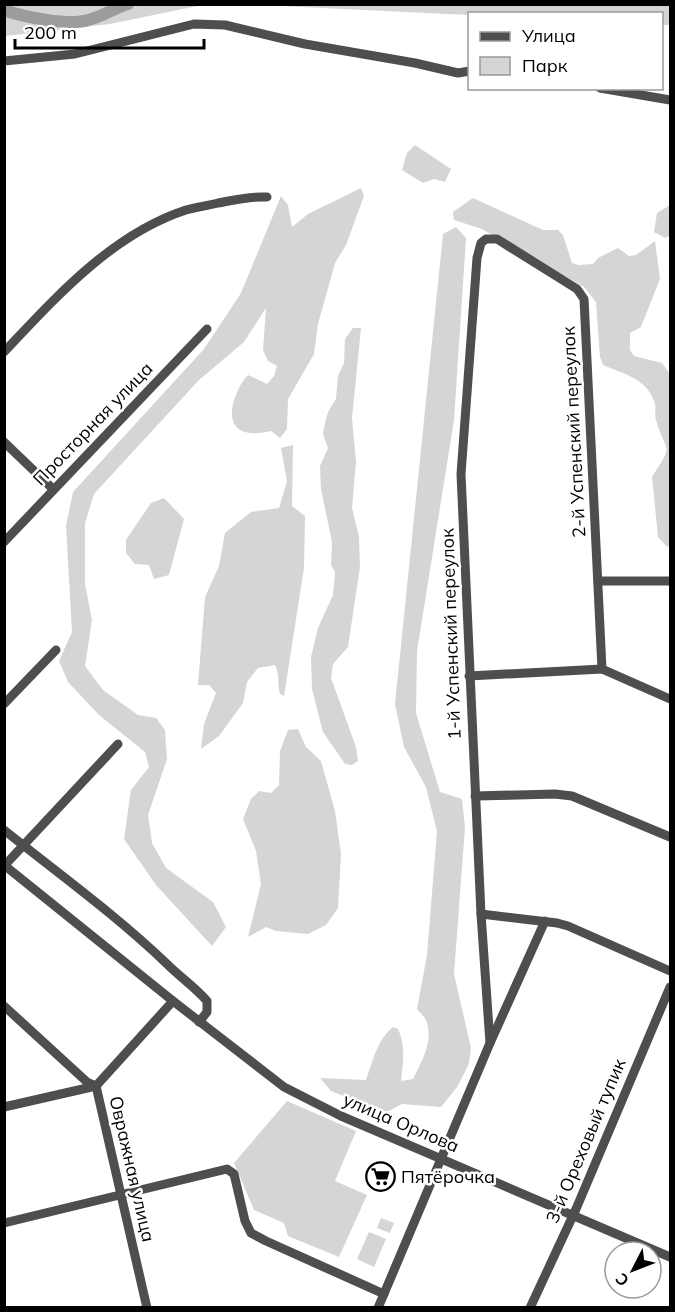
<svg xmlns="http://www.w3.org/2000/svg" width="675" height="1312" font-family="Mulish,sans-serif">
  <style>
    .green { fill: #d5d5d5 }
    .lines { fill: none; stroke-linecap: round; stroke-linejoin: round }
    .river { stroke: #9c9c9c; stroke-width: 12 }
    .minor { stroke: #4e4e4e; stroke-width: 9 }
    .labels { text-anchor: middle; stroke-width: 5; stroke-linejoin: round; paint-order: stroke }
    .street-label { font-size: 18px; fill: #000; stroke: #fff }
    .poi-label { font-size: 18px; fill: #000; stroke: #fff; text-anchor: start }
  </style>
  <rect width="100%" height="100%" fill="#fff"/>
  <!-- green -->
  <g class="green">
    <path d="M4,5L5,4L202,5L110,24L5,36Z"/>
    <path d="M259,5H670V25H662V14H470L469,15Z"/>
    <path d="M415,145L451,169L445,182L434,179L423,183L402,170L407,153Z"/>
    <path d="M361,188L364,196L346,245L335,263L318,324L314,354L288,399L287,429L280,438L271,431C265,432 258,434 251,433C219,431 234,389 248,375L267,384L274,376L277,366L268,361L263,350L266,308L244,342L199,380L94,494L85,523V584L92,620L85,666L103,690L138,715L156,718L165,730L167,759L148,815L152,843L166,868L213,902L226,927L212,946L156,885L124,839L131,790L149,767L145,752L99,715L68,682L59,661L72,632L66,526L73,492L204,349L241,293L281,196L288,205L292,227L308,214Z"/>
    <path d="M473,198L543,230H558L563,235L572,263L579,265L593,264L598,258L618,248L629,256L636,255L655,241L660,279L641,327L630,333V350L634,356L662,363L670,374V546L667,547L658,537L652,477C675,442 666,454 656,420C654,414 657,407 654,401C647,379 622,373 603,365L600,357L596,302L584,287L482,229L454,220L453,212Z"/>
    <path d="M670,205V236L665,238L654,232L657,213Z"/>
    <path d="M456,227L466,238L454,420L417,651L416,713L440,792L462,799L465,827L454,974L471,1048L469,1063L464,1074L457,1087L441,1107L402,1104L385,1113L331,1091L320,1078L366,1080C373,1061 377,1040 393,1027L398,1029C406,1047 403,1062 401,1081L413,1079C422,1061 434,1041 426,1020C424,1016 419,1012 417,1009L427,955L437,831L426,787L404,747L395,704L443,234Z"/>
    <path d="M353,328H361L352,418L356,462L352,508L359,537L360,567L348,647L333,664L331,678L356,747L358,761L352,765L345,764L323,732L312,689L311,657L318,628L333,595L335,572L331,565L332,542L321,489L320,466L328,448L323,434L324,427L328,412L336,399L338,376L344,363L345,339Z"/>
    <path d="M293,445L292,506L305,516L304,568L284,696L280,694C277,684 280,675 275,665L258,668L247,682L243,703L219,736L201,749L204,724L216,693L209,685H198L205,597L219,566L225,533L251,512L279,508L287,481L281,448Z"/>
    <path d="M164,498L184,519L169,575L154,579L149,565L135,564L126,553V540L151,503Z"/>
    <path d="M298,729L306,747L321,761L335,811L341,854L338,908L326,925L308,934L276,931L266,927L248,937L261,884L256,851L243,819L251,799L259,791L271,793L279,785L280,751L288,730Z"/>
    <path d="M287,1101L356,1131L335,1181L367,1195L339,1257L288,1236L284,1223L254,1210L234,1163Z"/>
    <path d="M381,1218L394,1223L390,1233L377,1228Z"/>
    <path d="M369,1232L386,1239L374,1267L357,1259Z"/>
  </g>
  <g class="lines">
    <!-- river -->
    <path class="river" d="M4,10C23,17 70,26 88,20C102,17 114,8 128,4"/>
    <!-- minor -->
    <g class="minor">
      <path d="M4,61L75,54L194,24L225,25L305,44L415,63L458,73L470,71"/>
      <path d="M600,88L670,100"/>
      <path d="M4,352C56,297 112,234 186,210C196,207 207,206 218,203C234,200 250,196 267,197"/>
      <path d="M4,442L53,489"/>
      <path d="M4,542L207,329"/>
      <path d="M598,581H670"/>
      <path d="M469,676L602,669L670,699"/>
      <path d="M4,704L56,650"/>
      <path d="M475,796L555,794L572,796L670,837"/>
      <path d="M4,830C59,874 116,915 167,964C180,977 195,987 207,1001V1012L199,1022"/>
      <path d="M4,865L173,1001L284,1087L341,1116L670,1257"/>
      <path d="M5,865L118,744"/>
      <path d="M481,914L557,923L568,926L670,971"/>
      <path d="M4,1006L87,1082L96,1086"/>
      <path d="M490,1043L481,914L461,474L477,258L481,243L486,239H497L577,289L584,299L602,669"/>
      <path d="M96,1086L147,1308"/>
      <path d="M96,1086L173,1001"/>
      <path d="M4,1107L96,1086"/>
      <path d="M4,1223L227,1169L234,1174L245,1221L251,1233L266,1241L384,1294"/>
      <path d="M378,1308L490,1043L545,921"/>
      <path d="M530,1308L576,1209L670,987"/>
    </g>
  </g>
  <!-- icons -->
  <defs>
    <symbol id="supermarket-ring" viewBox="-11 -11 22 22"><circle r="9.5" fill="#fff" stroke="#000" stroke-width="1.5"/><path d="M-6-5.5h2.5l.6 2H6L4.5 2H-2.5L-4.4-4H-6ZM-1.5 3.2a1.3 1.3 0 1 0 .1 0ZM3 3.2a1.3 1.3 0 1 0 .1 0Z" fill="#000"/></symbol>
  </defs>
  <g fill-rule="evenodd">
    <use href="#supermarket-ring" x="364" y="1160" width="33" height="33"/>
  </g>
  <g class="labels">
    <!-- street labels -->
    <g class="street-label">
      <text transform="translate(93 424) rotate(-46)" y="6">Просторная улица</text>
      <text transform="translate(574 432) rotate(-93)" y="6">2-й Успенский переулок</text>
      <text transform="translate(451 634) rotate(-92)" y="6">1-й Успенский переулок</text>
      <text transform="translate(401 1123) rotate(23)" y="6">улица Орлова</text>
      <text transform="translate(586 1141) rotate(-67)" y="6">3-й Ореховый тупик</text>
      <text transform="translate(132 1169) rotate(77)" y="6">Овражная улица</text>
    </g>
    <!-- poi labels -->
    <g class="poi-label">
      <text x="401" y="1183">Пятёрочка</text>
    </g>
  </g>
  <!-- border -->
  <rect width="675" height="1312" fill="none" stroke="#000000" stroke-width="12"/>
  <!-- legend -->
  <rect x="468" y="12" width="195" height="78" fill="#ffffff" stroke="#999999" stroke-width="1.5"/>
  <rect x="480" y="32" width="30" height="9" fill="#4e4e4e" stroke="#999999" stroke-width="1.5"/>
  <text x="522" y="42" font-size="18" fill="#000000">Улица</text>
  <rect x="480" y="57" width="30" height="18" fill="#d5d5d5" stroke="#999999" stroke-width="1.5"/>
  <text x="522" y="72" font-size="18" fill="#000000">Парк</text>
  <!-- north arrow -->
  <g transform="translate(633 1270) rotate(228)"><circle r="28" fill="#ffffff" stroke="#999999" stroke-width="1.5"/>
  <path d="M0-4.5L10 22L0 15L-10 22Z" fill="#000000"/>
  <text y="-9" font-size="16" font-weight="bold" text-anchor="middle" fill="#000000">С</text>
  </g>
  <!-- scale -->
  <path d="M15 39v9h189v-9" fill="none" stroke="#000000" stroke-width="3"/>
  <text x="24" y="39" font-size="18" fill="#000000" stroke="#ffffff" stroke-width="4.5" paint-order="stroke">200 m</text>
</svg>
